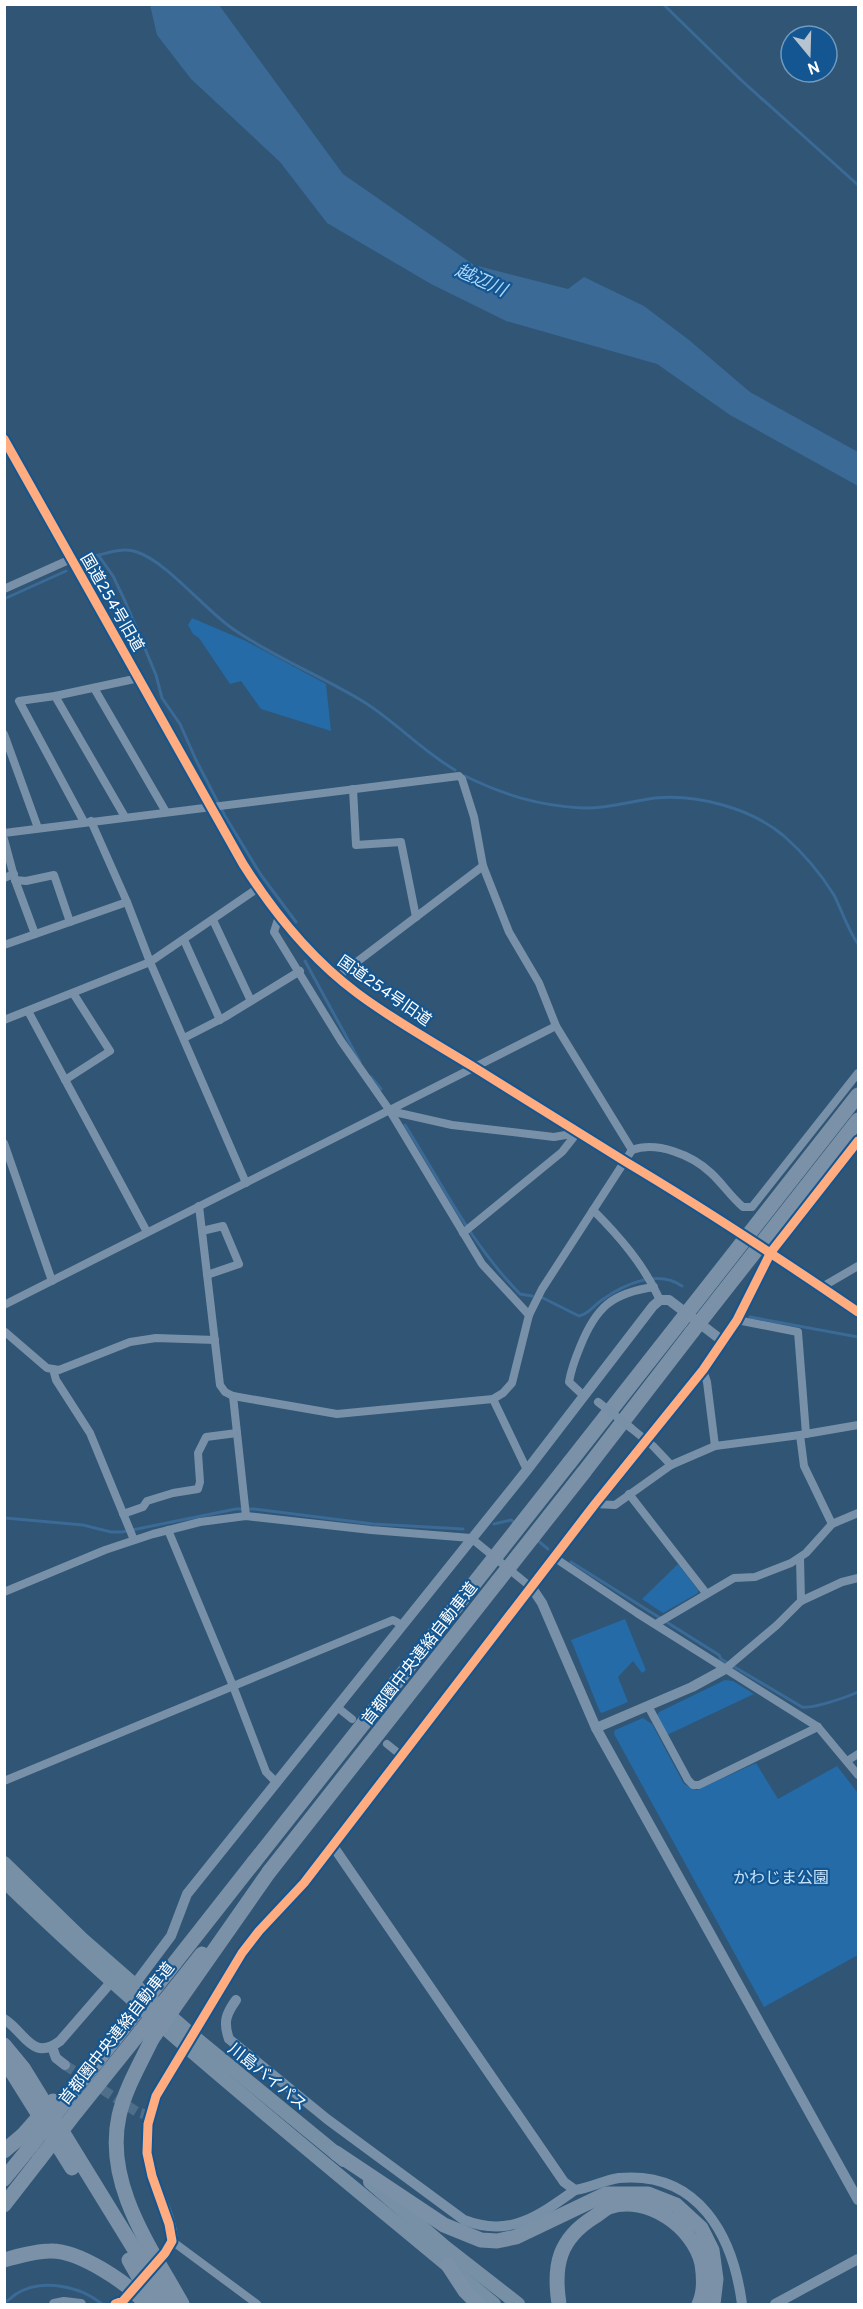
<svg xmlns="http://www.w3.org/2000/svg" width="863" height="2309" font-family="Overpass,'Noto Sans JP',sans-serif">
  <style>
    .green { fill: #246ba7 }
    .water { fill: #3a6a95 }
    .lines { fill: none; stroke-linecap: round; stroke-linejoin: round }
    .stream { stroke: #3a6a95; stroke-width: 3 }
    .tertiary-tunnel { stroke: #4f6e8a; stroke-width: 10; stroke-dasharray: 10 5; stroke-linecap: butt }
    .minor { stroke: #7891a8; stroke-width: 8 }
    .tertiary { stroke: #7891a8; stroke-width: 10 }
    .trunk { stroke: #7890a6; stroke-width: 14 }
    .motorway { stroke: #7a91a7; stroke-width: 15 }
    .minor-bridge { stroke: #7891a8; stroke-width: 8 }
    .motorway-bridge { stroke: #7a91a7; stroke-width: 15 }
    .cycleway-casing { stroke: #135692; stroke-width: 13 }
    .cycleway { stroke: #ffac80; stroke-width: 9 }
    .labels { text-anchor: middle; stroke-width: 4.5; stroke-linejoin: round; paint-order: stroke }
    .street-label { font-size: 16px; fill: #fff; stroke: #135692 }
    .park-label { font-size: 16px; fill: #c7e4fd; stroke: #135692 }
    .water-label { font-size: 18px; font-style: italic; fill: #acd6f9; stroke: #135692 }
  </style>
  <rect width="100%" height="100%" fill="#305575"/>
  <!-- green -->
  <g class="green">
    <path d="M192,618L246,641L326,684L331,731L261,709L241,681L230,684L199,638L193,634L188,625Z"/>
    <path d="M678,1564L698,1590V1593L663,1613L642,1599Z"/>
    <path d="M625,1619L646,1670L642,1673L633,1661L618,1677L628,1702L602,1713L600,1712L571,1640Z"/>
    <path d="M725,1680L733,1681L754,1694L667,1735L657,1715L659,1712Z"/>
    <path d="M643,1718L652,1724L684,1784L697,1790L756,1763L778,1799L837,1766L858,1793V1955L764,2007L614,1734L615,1730Z"/>
  </g>
  <!-- water -->
  <path class="water" d="M150,5H219L343,174L474,265L568,289L584,277L644,306L689,340L750,392L858,452V486L730,415L657,364L506,321L431,284L327,223L280,162L191,79L157,35Z"/>
  <g class="lines">
    <!-- stream -->
    <g class="stream">
      <path d="M663,4L741,80L858,185"/>
      <path d="M99,556L113,576L125,601L156,675L162,698L180,724L196,760L225,816L261,875L296,922"/>
      <path d="M84,558C101,556 120,546 137,552C167,562 205,610 233,629C274,657 321,676 364,702C396,722 422,751 455,770"/>
      <path d="M4,599L66,571"/>
      <path d="M465,776C504,795 539,806 583,808C607,809 631,801 655,798C697,794 751,808 784,836C802,852 821,874 834,895C842,911 848,930 858,944"/>
      <path d="M305,961L360,1062"/>
      <path d="M371,1077L381,1089"/>
      <path d="M405,1125C442,1184 471,1244 520,1294L532,1296"/>
      <path d="M543,1298L579,1316C589,1314 594,1305 602,1300C624,1284 658,1269 682,1286"/>
      <path d="M750,1317L858,1337"/>
      <path d="M5,1518L83,1525L111,1532H122L236,1509H254L373,1524L463,1529"/>
      <path d="M494,1524L511,1520L515,1523"/>
      <path d="M537,1540L548,1549"/>
      <path d="M571,1562L719,1655L721,1659L802,1707C813,1709 847,1697 858,1692"/>
      <path d="M4,2303C8,2301 12,2297 16,2294C42,2278 80,2286 102,2304"/>
    </g>
    <!-- tertiary-tunnel -->
    <path class="tertiary-tunnel" d="M65,2065L137,2112L144,2114"/>
    <!-- minor -->
    <g class="minor">
      <path d="M4,589L71,559"/>
      <path d="M94,688L166,812"/>
      <path d="M55,696L125,817"/>
      <path d="M4,734L38,828"/>
      <path d="M353,789L356,845L401,842L416,917"/>
      <path d="M91,821L127,902L150,962L246,1183"/>
      <path d="M84,822L19,701L55,696L139,678"/>
      <path d="M4,833L459,776L462,779L474,817L483,866L509,932L539,983L556,1026L632,1150"/>
      <path d="M4,839L15,880L35,934"/>
      <path d="M4,878L14,874"/>
      <path d="M15,880L26,881L54,875L70,922"/>
      <path d="M279,916L274,932L341,1041L390,1111L482,1264L529,1315"/>
      <path d="M213,920L251,1001"/>
      <path d="M184,940L220,1020"/>
      <path d="M4,945L127,902"/>
      <path d="M337,977L483,866"/>
      <path d="M28,1011L147,1232"/>
      <path d="M4,1020L150,962L258,888"/>
      <path d="M184,1038L225,1017L300,971"/>
      <path d="M65,1080L110,1051L73,993"/>
      <path d="M390,1111L452,1125L554,1137L577,1133L562,1152L463,1233"/>
      <path d="M4,1143L52,1281"/>
      <path d="M199,1206L220,1385L225,1392L233,1396L337,1414L493,1399L503,1393L512,1383L529,1315L542,1289L632,1150C657,1141 692,1155 711,1173C722,1183 731,1197 743,1207H752L858,1073"/>
      <path d="M593,1210C620,1237 644,1265 660,1300"/>
      <path d="M202,1231L223,1226L239,1264L207,1275"/>
      <path d="M822,1287L858,1266"/>
      <path d="M4,1305L556,1026"/>
      <path d="M737,1320L798,1332L806,1434"/>
      <path d="M4,1331L47,1368L53,1369L56,1380L90,1433L134,1540"/>
      <path d="M53,1369L59,1370L130,1342L156,1338L215,1340"/>
      <path d="M703,1370L707,1382L715,1446"/>
      <path d="M233,1396L246,1516"/>
      <path d="M584,1396L569,1382C571,1370 575,1359 580,1347C596,1307 612,1293 654,1287"/>
      <path d="M493,1399L527,1470"/>
      <path d="M631,1428L653,1446L671,1465"/>
      <path d="M800,1435L804,1466L832,1524"/>
      <path d="M629,1494L706,1593"/>
      <path d="M595,1504L615,1505L671,1465L715,1446L800,1435L858,1425"/>
      <path d="M123,1514L143,1507L147,1501L173,1493L198,1489L200,1482L198,1453L206,1437L237,1433"/>
      <path d="M168,1530L233,1686L266,1772L277,1783"/>
      <path d="M555,1558L637,1613L818,1727L858,1775"/>
      <path d="M800,1558L801,1601"/>
      <path d="M4,1592L105,1550L153,1534L200,1522L246,1516L371,1530L471,1538L532,1588"/>
      <path d="M656,1624L734,1578L755,1577L791,1563L806,1553L832,1524L858,1513"/>
      <path d="M725,1669L777,1625L801,1601L842,1582L858,1578"/>
      <path d="M648,1706L688,1780L693,1785H699L818,1727"/>
      <path d="M337,1707L352,1719"/>
      <path d="M387,1744L402,1756"/>
      <path d="M847,1761L858,1754"/>
      <path d="M4,1781L393,1620L402,1625"/>
      <path d="M172,2241L257,2304"/>
    </g>
    <!-- tertiary -->
    <g class="tertiary">
      <path d="M4,439L243,864C274,913 310,958 357,993C393,1020 433,1042 472,1066C523,1098 574,1130 626,1162C705,1209 782,1260 858,1312"/>
      <path d="M532,1588L542,1603L596,1728L858,2200"/>
      <path d="M596,1728L692,1687L725,1669"/>
      <path d="M333,1846L564,2182L575,2190C590,2188 604,2180 619,2178C699,2171 733,2236 742,2304"/>
      <path d="M135,1984L171,1936L187,1894L527,1470L653,1306L660,1300H669L724,1342"/>
      <path d="M236,2000C226,2014 223,2022 229,2039L327,2119L464,2220C510,2238 538,2216 575,2190"/>
      <path d="M4,2019C25,2032 32,2062 60,2041L112,1981"/>
      <path d="M52,2047L56,2058L65,2065"/>
      <path d="M165,2253C167,2249 171,2244 172,2241C175,2223 157,2192 152,2175C148,2159 146,2142 148,2126C152,2090 177,2063 195,2033C211,2006 225,1976 243,1951C261,1926 283,1905 304,1883L595,1504L703,1370L737,1320L771,1252L858,1141"/>
      <path d="M54,2304L64,2302L81,2304"/>
      <path d="M115,2304L123,2301"/>
      <path d="M775,2304L858,2259"/>
    </g>
    <!-- trunk -->
    <g class="trunk">
      <path d="M4,1863L82,1939L193,2036L344,2160"/>
      <path d="M4,1881C159,2031 329,2166 494,2304"/>
      <path d="M370,2182L445,2247L518,2304"/>
    </g>
    <!-- motorway -->
    <g class="motorway">
      <path d="M570,1462L680,1322"/>
      <path d="M584,1472L692,1332"/>
      <path d="M254,1862L484,1571"/>
      <path d="M269,1872L498,1581"/>
      <path d="M152,2039C140,2064 125,2089 119,2116C104,2184 151,2248 182,2304"/>
      <path d="M4,2045L23,2068L157,2286L171,2304"/>
      <path d="M4,2063L12,2072L72,2168"/>
      <path d="M68,2098L129,2021"/>
      <path d="M76,2112L141,2031"/>
      <path d="M4,2151L23,2135"/>
      <path d="M336,2153L444,2225L481,2240L497,2241L516,2237L606,2194H648L676,2205L701,2228L712,2250L716,2279L713,2304"/>
      <path d="M4,2179L31,2146"/>
      <path d="M4,2205L39,2160"/>
      <path d="M4,2260C19,2256 35,2251 50,2251C79,2250 128,2283 146,2304"/>
      <path d="M129,2260L154,2304"/>
      <path d="M448,2265L465,2291L478,2304"/>
      <path d="M559,2304C553,2265 559,2239 594,2217C599,2214 604,2209 609,2207C647,2194 694,2227 702,2264C704,2277 705,2292 699,2304"/>
    </g>
    <!-- minor-bridge -->
    <path class="minor-bridge" d="M598,1402L631,1428"/>
    <!-- motorway-bridge -->
    <g class="motorway-bridge">
      <path d="M680,1322L858,1095"/>
      <path d="M692,1332L858,1120"/>
      <path d="M484,1571L570,1462"/>
      <path d="M498,1581L584,1472"/>
      <path d="M129,2021L254,1862"/>
      <path d="M141,2031L202,1954"/>
      <path d="M152,2039L269,1872"/>
      <path d="M23,2135L53,2101"/>
      <path d="M31,2146L68,2098"/>
      <path d="M39,2160L76,2112"/>
    </g>
    <defs>
      <g id="cycleway">
        <path d="M4,439L243,864C274,913 310,958 357,993C393,1020 433,1042 472,1066C523,1098 574,1130 626,1162C705,1209 782,1260 858,1312"/>
        <path d="M115,2304L123,2301L165,2253L172,2241L169,2224L152,2176L147,2153L148,2124L156,2096L242,1953L259,1931L304,1883L595,1504L703,1370L737,1320L771,1252L858,1141"/>
      </g>
    </defs>
    <!-- cycleway casing -->
    <use href="#cycleway" class="cycleway-casing"/>
    <!-- cycleway -->
    <use href="#cycleway" class="cycleway"/>
  </g>
  <g class="labels">
    <!-- street labels -->
    <g class="street-label">
      <text transform="translate(113 602) rotate(60)" y="6">国道254号旧道</text>
      <text transform="translate(385 990) rotate(35)" y="6">国道254号旧道</text>
      <text transform="translate(419 1653) rotate(-52)" y="6">首都圏中央連絡自動車道</text>
      <text transform="translate(116 2033) rotate(-52)" y="6">首都圏中央連絡自動車道</text>
      <text transform="translate(268 2076) rotate(39)" y="6">川島バイパス</text>
    </g>
    <!-- park labels -->
    <g class="park-label">
      <text x="781" y="1883">かわじま公園</text>
    </g>
    <!-- water labels -->
    <g class="water-label">
      <text transform="translate(481 280) rotate(24)" y="6">越辺川</text>
    </g>
  </g>
  <!-- border -->
  <rect width="863" height="2309" fill="none" stroke="#ffffff" stroke-width="12"/>
  <!-- north arrow -->
  <g transform="translate(809 54) rotate(161)"><circle r="28" fill="#135692" stroke="#719abe" stroke-width="1.5"/>
  <path d="M0-4.5L10 22L0 15L-10 22Z" fill="#b7c4cf"/>
  <text y="-9" font-size="16" font-weight="bold" text-anchor="middle" fill="#ffffff">N</text>
  </g>
</svg>
